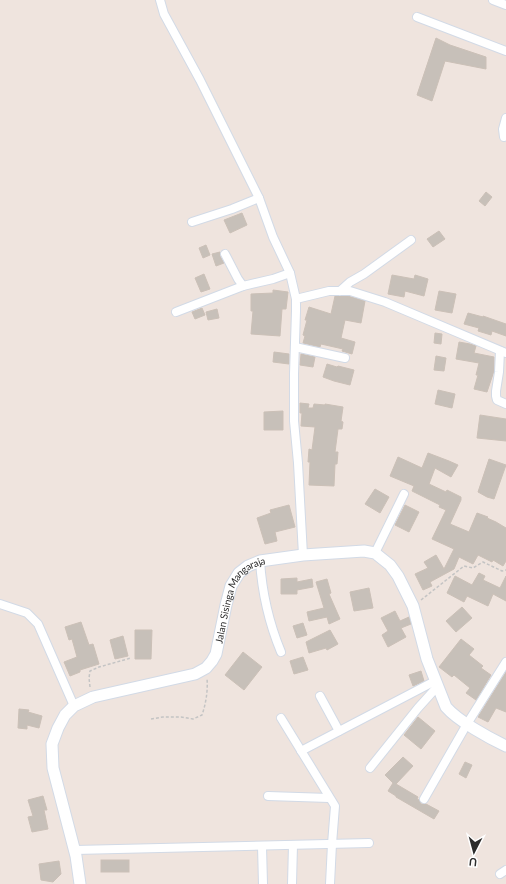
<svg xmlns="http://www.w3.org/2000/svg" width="506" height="884" font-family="Lato,sans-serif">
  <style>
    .building { fill: #c7c0b9; stroke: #cbc0b7 }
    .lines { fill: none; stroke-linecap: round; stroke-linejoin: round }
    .street-casing { stroke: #d2dae6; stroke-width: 10 }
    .secondary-casing { stroke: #d2dae6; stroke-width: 13 }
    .path { stroke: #c4c4c4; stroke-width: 1.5; stroke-dasharray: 3 2; stroke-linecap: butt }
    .street { stroke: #fff; stroke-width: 8 }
    .secondary { stroke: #fff; stroke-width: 11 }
    .labels { text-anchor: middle; stroke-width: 3; stroke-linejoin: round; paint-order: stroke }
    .street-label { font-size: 10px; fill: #2c2c2c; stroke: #fff }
  </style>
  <rect width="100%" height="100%" fill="#efe4de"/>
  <!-- building -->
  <g class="building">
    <path d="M436,38L450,45L486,57V69L445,61L432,101L417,95Z"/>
    <path d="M486,192L492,197L485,206L479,201Z"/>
    <path d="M242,213L247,225L230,233L224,220Z"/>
    <path d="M439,231L445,239L433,247L427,239Z"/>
    <path d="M206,245L210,255L203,258L199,248Z"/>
    <path d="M220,252V256L224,263L216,266L212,254Z"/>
    <path d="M204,274L210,289L201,292L195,278Z"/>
    <path d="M392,275L414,279L415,275L428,279L424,296L405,291L404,297L388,294Z"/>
    <path d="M273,290L288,292L286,309H282L280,336L251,334L253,311H251V294L273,293Z"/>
    <path d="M439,291L456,294L452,313L435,310Z"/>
    <path d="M335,296H348L365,301L361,323L345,320L341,338L355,342L352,354L342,351L343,349L321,344L320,347L303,343L305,336L303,335L307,320H305L309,307L331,314Z"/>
    <path d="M202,308L205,315L195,319L192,312Z"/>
    <path d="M217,309L219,318L208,320L206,312Z"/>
    <path d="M468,313L483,317V316L506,324V336L492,331L491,335L478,331L479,328L464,324Z"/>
    <path d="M435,333L442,334L441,344L434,343Z"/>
    <path d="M459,342L470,344L476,346L474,353L494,357V371L487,392L474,389L478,375H476L479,363L456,359Z"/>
    <path d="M274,352L289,354V364L273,362Z"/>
    <path d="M301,354L315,357L313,367L300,365Z"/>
    <path d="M436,356L446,358L444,371L434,370Z"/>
    <path d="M327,364L337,367L338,366L354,370L350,385L334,381L323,377Z"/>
    <path d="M438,390L455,394L452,408L435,404Z"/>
    <path d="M300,403L309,404L308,408H313L314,404L325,405V404L343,407L341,421L343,422L342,429H338L335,452H338L337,464H335L334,486L309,485L310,462H308L309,449L312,450L315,427L301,426L302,413H300Z"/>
    <path d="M283,411V430H264V412Z"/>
    <path d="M480,415L506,419V441L477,438Z"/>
    <path d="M428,453L449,461L458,465L451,477L435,468L429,484L446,492L447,490L461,497V500L450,524L469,532L477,513L488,517L487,518L496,522L506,528V561L503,566L493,560L492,562L478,555L473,564L459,557L454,569L430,582L432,586L423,590L415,574L428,568L424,562L436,555L444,569L454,549L432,539L446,510L439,507L440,505L412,491L414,486L390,476L398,457L422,468Z"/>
    <path d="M489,459L506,465L494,499L487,497L478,492Z"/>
    <path d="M375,489L389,497L380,513L365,504Z"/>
    <path d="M289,505L295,527L275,532L277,541L265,544L257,518L271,513L270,510Z"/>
    <path d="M405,505L419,512L409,532L395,525Z"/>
    <path d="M479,573L485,576L483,580L500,588L506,576V601L493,594L488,606L467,596L464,602L447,593L455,576L472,585Z"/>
    <path d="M297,578V582L312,579L313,587L297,590V594H281V579Z"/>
    <path d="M327,579L331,593L329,594L340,619L329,624L327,617L309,621L307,612L324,608L316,582Z"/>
    <path d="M369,588L373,608L354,611L350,592Z"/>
    <path d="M462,607L472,618L456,632L446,621Z"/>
    <path d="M395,611L400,621L409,617L411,624L401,628L406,637L388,647L382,635L388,631L381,618Z"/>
    <path d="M81,622L89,645L93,644L99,664L80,670V672L70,676L64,662L77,657L72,639L69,640L65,627Z"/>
    <path d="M303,623L307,635L297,638L293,626Z"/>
    <path d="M135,630H152L151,659H135Z"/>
    <path d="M330,630L338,644L327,650L326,648L309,653L306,642Z"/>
    <path d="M123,636L128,656L115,659L110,640Z"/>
    <path d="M461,639L474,649L469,655L483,666L481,668L491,675L476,700L466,693L470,688L454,675L452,677L439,667Z"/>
    <path d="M243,652L262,667L244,690L225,675Z"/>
    <path d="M303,657L308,670L294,674L290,661Z"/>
    <path d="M421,671L424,681L413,686L409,675Z"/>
    <path d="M506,672V712L496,708L488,722L478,717Z"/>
    <path d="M19,709L29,710L28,712L42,716L39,728L27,725V729L18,728Z"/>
    <path d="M418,717L435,731L421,749L404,735Z"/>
    <path d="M403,757L413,766L396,784L418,797L417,799L419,800L421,804H426L439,811L434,819L396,797V796L388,791L393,783L385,775Z"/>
    <path d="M465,762L472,765L466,778L459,774Z"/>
    <path d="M43,796L47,810H44L48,829L32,832L28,817L33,816L28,800Z"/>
    <rect x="101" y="860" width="28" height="12"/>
    <path d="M59,861L61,874L53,882L41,880L39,864Z"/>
  </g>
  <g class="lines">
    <defs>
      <g id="street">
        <path d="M160,0L164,14L200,80L259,198"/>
        <path d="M493,0L506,5"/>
        <path d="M417,17L506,51"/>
        <path d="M504,137L503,129L506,118"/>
        <path d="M192,222L232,209L259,198L273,237L290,273L296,299"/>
        <path d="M225,254L238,279L243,286"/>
        <path d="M340,291L350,282L364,274L411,240"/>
        <path d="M176,312L243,286L273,279L290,273"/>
        <path d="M295,347L345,358"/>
        <path d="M500,351L499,372L496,391V396L497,400L506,404"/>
        <path d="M375,553L404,494"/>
        <path d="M303,555L298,463L294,421V374L296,311V299L329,291H350L385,302L506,353"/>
        <path d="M260,561C262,592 269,623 281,652"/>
        <path d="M0,604L27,613L38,624L74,706"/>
        <path d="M320,696L339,731"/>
        <path d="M281,718L335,806L332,844L330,884"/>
        <path d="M301,751L435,681"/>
        <path d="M370,768L418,708L437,687"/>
        <path d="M268,796L329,798"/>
        <path d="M424,799L467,724L506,662"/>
        <path d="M262,846L263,884"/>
        <path d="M75,850L369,843"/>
        <path d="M500,874L506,870"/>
        <path d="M292,884L293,845"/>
      </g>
      <g id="secondary">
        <path id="s1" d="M80,884L76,856L53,768L52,744L58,728L65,715L74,706L93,697L195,674L206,668L212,661L216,654L226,605L231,586L239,573L248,566L260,561L303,555L364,551L375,553L390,565L398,576L413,606L427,659L446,707C458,721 489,738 506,746"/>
      </g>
    </defs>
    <!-- street casing -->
    <use href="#street" class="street-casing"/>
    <!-- secondary casing -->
    <use href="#secondary" class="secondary-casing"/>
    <!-- path -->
    <g class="path">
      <path d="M421,600L464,566L473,568L483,562L502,571L506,570"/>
      <path d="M90,687L89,678L90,671L99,667L131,658"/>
      <path d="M151,719L163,717H181L193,719L202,715C206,703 208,691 207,678"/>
    </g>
    <!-- street -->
    <use href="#street" class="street"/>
    <!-- secondary -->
    <use href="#secondary" class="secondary"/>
  </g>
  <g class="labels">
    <!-- street labels -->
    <g class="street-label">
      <text dy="4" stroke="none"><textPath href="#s1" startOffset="406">Jalan Sisinga Mangaraja</textPath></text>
    </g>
  </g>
  <!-- north arrow -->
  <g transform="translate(474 852) rotate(186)" stroke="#ffffff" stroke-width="3" paint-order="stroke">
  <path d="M0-3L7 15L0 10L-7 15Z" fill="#2c2c2c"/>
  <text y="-6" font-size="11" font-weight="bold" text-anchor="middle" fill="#2c2c2c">U</text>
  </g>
</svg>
